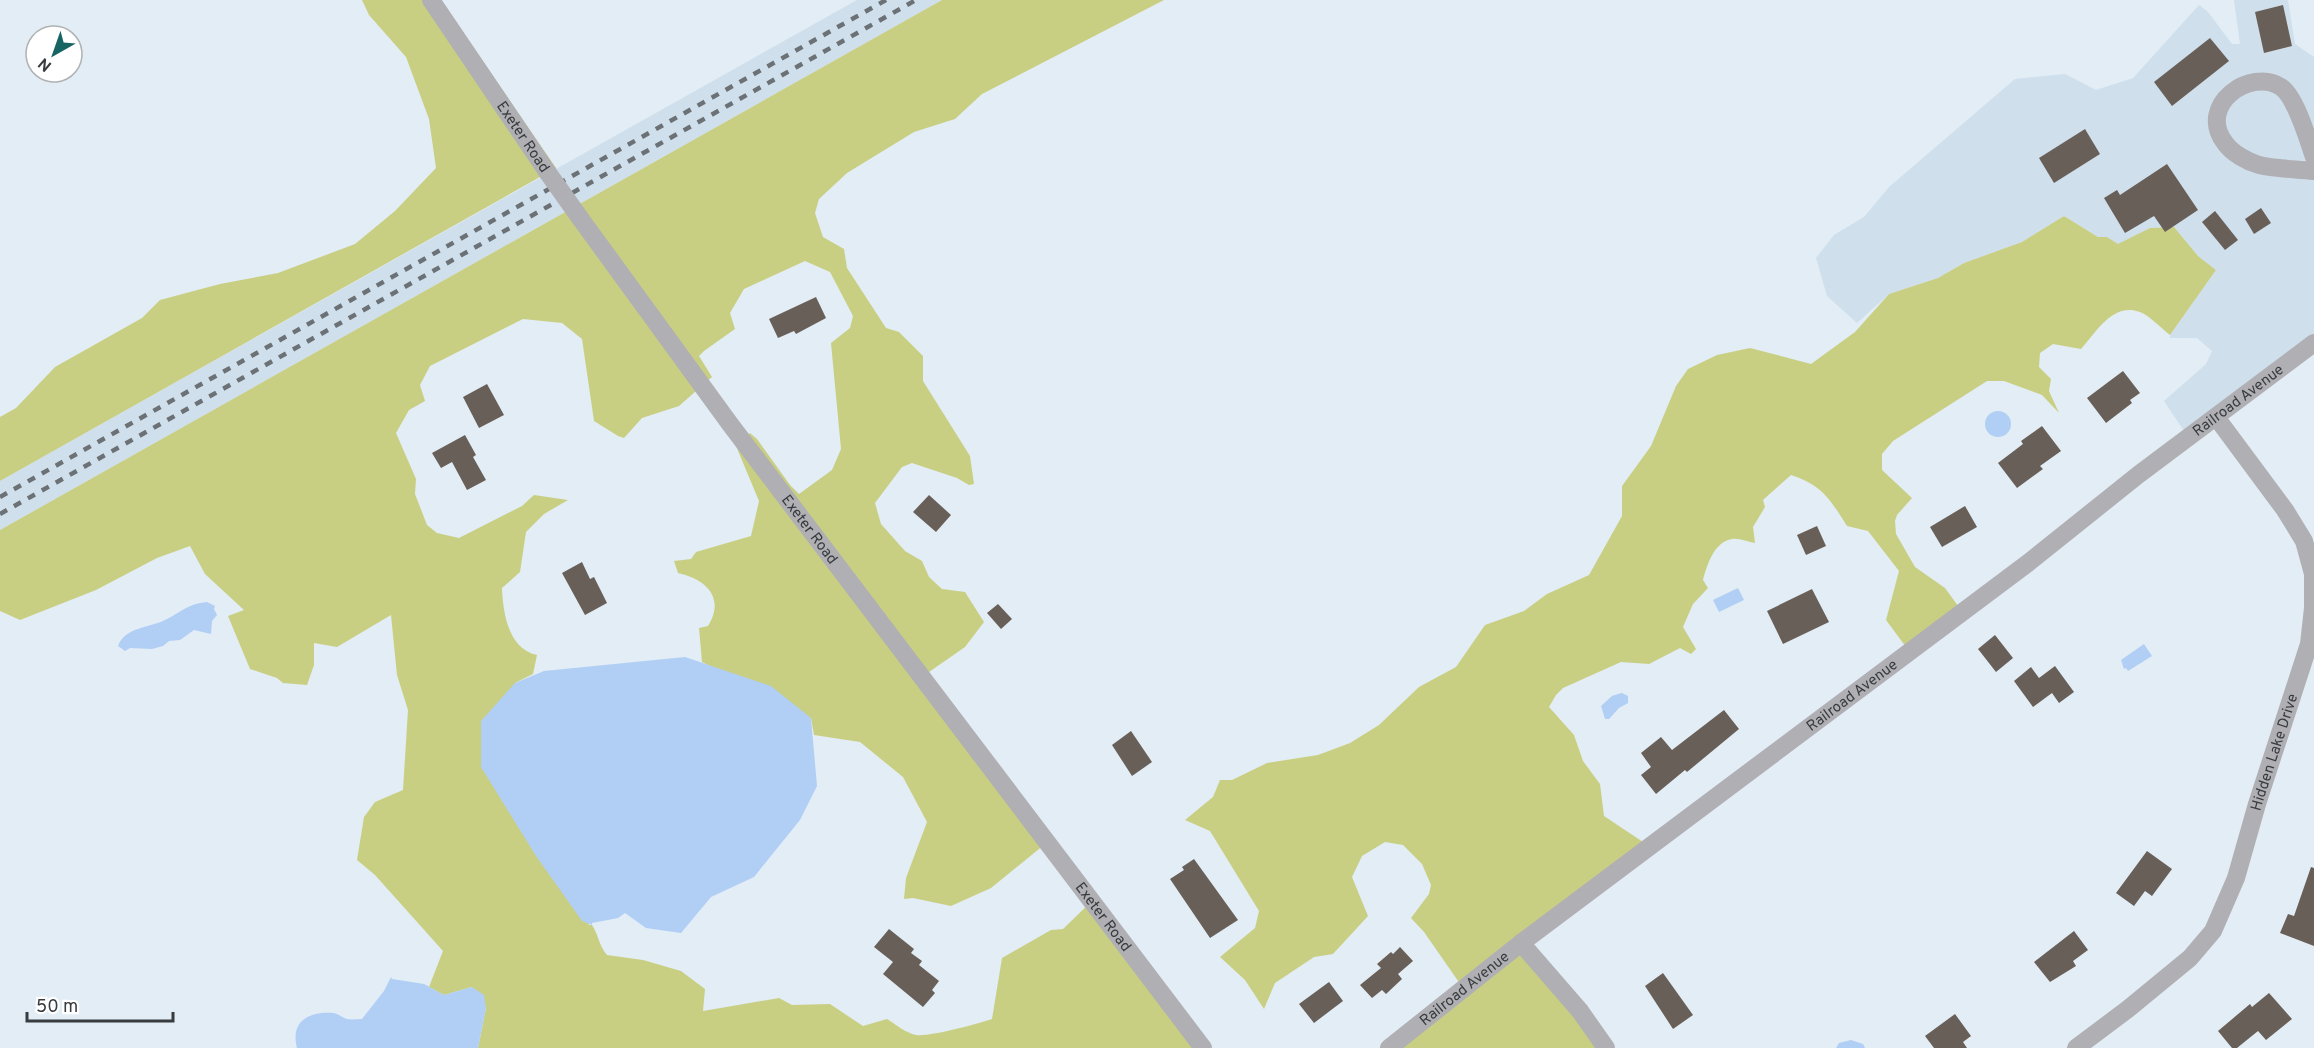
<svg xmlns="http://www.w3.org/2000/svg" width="2314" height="1048" font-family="Overpass,sans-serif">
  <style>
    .built { fill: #cfdfec }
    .green { fill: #c9cf82 }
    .water { fill: #b1cef5 }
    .building { fill: #695f59 }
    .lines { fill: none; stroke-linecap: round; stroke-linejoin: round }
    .minor { stroke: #b0afb4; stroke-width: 18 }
    .rail { stroke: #6b7175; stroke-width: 4.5; stroke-dasharray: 8 8; stroke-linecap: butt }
    .minor-bridge { stroke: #b0afb4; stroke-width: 18 }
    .labels { text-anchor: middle; stroke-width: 6; stroke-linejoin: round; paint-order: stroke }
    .street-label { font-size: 15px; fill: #383c3f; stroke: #fff }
  </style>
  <rect width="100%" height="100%" fill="#e2edf5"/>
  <!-- built -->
  <g class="built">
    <path d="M857,0H942L0,530V481Z"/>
    <path d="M2234,0H2288L2295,44L2314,57V343L2184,431L2164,401L2206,364L2212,351L2197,338H2170V335L2216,270L2198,256L2174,227L2150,228L2118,245L2107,237H2098L2064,216L2022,242L1964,263L1938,278L1889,294L1857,323L1827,296L1816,258L1834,235L1864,217L1889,187L2015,79L2065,74L2096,90L2133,78L2199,5L2208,12L2232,44H2240Z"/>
  </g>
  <!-- green -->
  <g class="green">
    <path d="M362,0H441L556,168L0,481V417L16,408L55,367L142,318L160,300L220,284L278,273L355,244L395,211L436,168L429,119L406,57L369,15Z"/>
    <path d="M942,0H1164L982,94L955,119L914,132L847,173L819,199L815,213L823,237L844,249L847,268L886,328L899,332L923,356V381L970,456L974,484L969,485L957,478L912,463L902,467L875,503L881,524L905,551L922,561L929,577L942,589L965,592L984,622L965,647L929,672V676L1050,840L991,888L951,906L913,898L904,899L906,878L927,822L903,777L860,742L814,735L811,718L702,662L699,628L708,626C726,597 705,579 678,573L674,561L691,559L696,552L751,536L759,501L736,446L750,433L757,439L790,485L799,494L832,470L841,449L831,343L850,328L853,316L830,272L805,261L744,289L730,313L735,329L704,351L699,356L712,377L679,406L642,418L624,438L618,436L594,421L582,339L562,323L523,319L430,366L420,385L425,401L409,410L396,433L416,479L415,494L427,525L437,533L459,538L522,506L534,495L568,500L544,514L526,532L520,572L502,588C503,612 508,649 537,655L533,674L515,683L589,925H592C599,936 599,946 607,955L643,960L681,971L705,989L703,1011L779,998L792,1005L830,1004L863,1026L887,1019C895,1024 906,1033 916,1035C930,1037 977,1024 992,1019L1002,958L1051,930L1063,929L1095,898L1208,1048H478L486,1008L472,987L444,995L429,987L443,951L375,875L357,860L364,817L375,802L403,790L408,710L397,675L391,615L337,647L314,643V665L307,685L283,683L277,678L250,669L228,616L244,610L205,574L190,546L157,558L96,590L20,620L0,611V530Z"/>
    <path d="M2064,216L2098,237H2107L2118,244L2150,228L2174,227L2198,256L2216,270L2170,335C2161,328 2150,316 2140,312C2113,302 2097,331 2081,349L2053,344L2040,353L2039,367L2051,379L2049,391L2059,413L2042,395L2004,381H1987L1893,441L1882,454V470L1912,498L1897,515L1895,521L1896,534L1915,567L1945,588L1961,610L1909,651L1886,620L1899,571L1868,531L1847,526C1830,499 1822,485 1791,475L1763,500L1765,507L1753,527L1755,543C1749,542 1738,538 1732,539C1714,542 1707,565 1703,580L1708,588L1693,604L1683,627L1696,649L1691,654L1680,648L1649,664L1621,662L1563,688L1556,695L1549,707L1574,735L1583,761L1600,784L1604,816L1649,846L1528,941L1603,1048H1389L1463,988L1424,932L1411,918L1429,894L1431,885L1422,864L1403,845L1385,842L1362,856L1352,877L1368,916L1333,954L1314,957L1275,983L1264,1009L1245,980L1220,957L1255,928L1259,911L1210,831L1185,820L1213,797L1220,780H1232L1267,763L1318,755L1350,743L1379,725L1419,687L1456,667L1485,625L1524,611L1547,594L1589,575L1622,516V486L1651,446L1676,386L1688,369L1717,355L1750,348L1811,364L1855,332L1889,294L1938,278L1964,263L2022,242Z"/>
  </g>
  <!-- water -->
  <g class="water">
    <circle cx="1998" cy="424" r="13"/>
    <path d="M1738,588L1744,600L1719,612L1713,600Z"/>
    <path d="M207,602L215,606L214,609L217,615L212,621L211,634L194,630L180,640L169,641L163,646L152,649L130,648L125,651L118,646C125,627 149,628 165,620C182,612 187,604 207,602Z"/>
    <path d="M2144,644L2152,656L2128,671L2126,668L2124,669L2121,660Z"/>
    <path d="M685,657L771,686L811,718L817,786L800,820L754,877L711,897L681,933L646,928L625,913L618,918L592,923V925L582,921L536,856L481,767V721L515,683L544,671Z"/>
    <path d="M1618,694L1622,693L1628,696V703L1619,708L1609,719H1605L1601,706L1612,696Z"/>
    <path d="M391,977L392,979L424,984L444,995L472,987L484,995L486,1008L478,1048H297C290,1021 309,1011 334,1013C339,1014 343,1018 347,1019C352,1020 358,1019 362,1019L384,991Z"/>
    <path d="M1851,1040L1863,1044L1865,1048H1836L1839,1043Z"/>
  </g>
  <!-- building -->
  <g class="building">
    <path d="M2283,5L2292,46L2264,53L2255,12Z"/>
    <path d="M2210,38L2229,61L2172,106L2154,82Z"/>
    <path d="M2085,129L2100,154L2054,183L2039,158Z"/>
    <path d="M2167,164L2198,210L2165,232L2154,216L2125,233L2104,198L2117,190L2120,195Z"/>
    <path d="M2261,208L2271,223L2254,234L2245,219Z"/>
    <path d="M2215,211L2238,240L2225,250L2202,222Z"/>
    <path d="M816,297L826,318L796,334L794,331L778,338L769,319Z"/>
    <path d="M2123,371L2140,393L2130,400L2132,403L2106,423L2087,398Z"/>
    <path d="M487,384L504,415L479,428L463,397Z"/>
    <path d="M2042,426L2061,451L2040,466L2043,469L2017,488L1998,463L2023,444L2021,441Z"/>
    <path d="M465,435L476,455L473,457L486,480L467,490L452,462L441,468L432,453Z"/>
    <path d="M929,495L951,515L936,532L913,512Z"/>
    <path d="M1965,506L1977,527L1942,547L1930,527Z"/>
    <path d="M1817,526L1826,546L1806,555L1797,535Z"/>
    <path d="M582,562L590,579L594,577L607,603L585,615L562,573Z"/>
    <path d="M1812,589L1829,622L1783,644L1767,611Z"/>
    <path d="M998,604L1012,619L1001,629L987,613Z"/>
    <path d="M1995,635L2013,658L1996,672L1978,649Z"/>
    <path d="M2055,666L2074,692L2059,703L2052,693L2033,707L2014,681L2031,667L2039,678Z"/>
    <path d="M1724,710L1739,729L1687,772L1685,770L1656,794L1641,775L1651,767L1641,753L1661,737L1672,750Z"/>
    <path d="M1131,731L1152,762L1132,776L1112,745Z"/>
    <path d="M2147,851L2172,869L2152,896L2145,891L2134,906L2116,893Z"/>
    <path d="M1194,859L1238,920L1210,938L1170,879L1184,870L1182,867Z"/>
    <path d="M2311,867L2314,868V946L2280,933L2288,914L2294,916Z"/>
    <path d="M889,929L914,949L911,953L922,961L919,965L939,981L932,990L935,993L923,1007L883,974L893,962L874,947Z"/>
    <path d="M2074,931L2088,950L2073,961L2076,966L2050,982L2034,962Z"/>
    <path d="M1400,947L1413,961L1398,974L1402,979L1386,994L1382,990L1372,998L1360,985L1381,968L1377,964L1391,952L1393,954Z"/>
    <path d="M1663,973L1693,1015L1673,1029L1645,986Z"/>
    <path d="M1329,982L1343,1001L1314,1023L1299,1004Z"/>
    <path d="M2269,993L2292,1019L2266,1040L2258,1031L2237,1048H2232L2218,1031L2250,1004L2252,1007Z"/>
    <path d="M1955,1014L1971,1036L1963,1042L1967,1048H1934L1925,1036Z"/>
  </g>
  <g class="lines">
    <!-- minor -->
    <g class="minor">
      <path id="s1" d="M431,0L548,173"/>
      <path d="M2314,157C2308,140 2296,97 2281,87C2251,67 2196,105 2225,143C2232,153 2246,161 2259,165C2276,169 2296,169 2314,171"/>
      <path id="s2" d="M580,218L730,424L1203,1048"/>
      <path d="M1521,943L1580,1011L1606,1048"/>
      <path id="s3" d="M1389,1048L1521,943L2028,563L2138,475L2314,343"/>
      <path id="s4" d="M2076,1048L2128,1009L2190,958L2213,931L2236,878L2257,804L2309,644L2313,608V574L2304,541L2285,510L2216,417"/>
    </g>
    <!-- rail -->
    <g class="rail">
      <path d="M0,497L886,0"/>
      <path d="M0,514L916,0"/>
    </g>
    <!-- minor-bridge -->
    <path class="minor-bridge" d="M548,173L580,218"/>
  </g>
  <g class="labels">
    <!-- street labels -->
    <g class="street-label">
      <text dy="5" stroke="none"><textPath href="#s1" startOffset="165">Exeter Road</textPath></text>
      <text dy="5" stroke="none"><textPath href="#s3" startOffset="1068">Railroad Avenue</textPath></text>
      <text dy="5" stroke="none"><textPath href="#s2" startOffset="387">Exeter Road</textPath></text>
      <text dy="5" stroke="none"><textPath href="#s3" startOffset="582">Railroad Avenue</textPath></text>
      <text dy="5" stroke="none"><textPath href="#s4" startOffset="370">Hidden Lake Drive</textPath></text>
      <text dy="5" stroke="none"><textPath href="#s2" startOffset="873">Exeter Road</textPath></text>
      <text dy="5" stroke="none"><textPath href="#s3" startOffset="96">Railroad Avenue</textPath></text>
    </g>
  </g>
  <!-- north arrow -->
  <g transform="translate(54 54) rotate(220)"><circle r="28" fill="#ffffff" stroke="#afb1b2" stroke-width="1.5"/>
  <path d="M0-4.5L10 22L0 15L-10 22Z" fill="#176562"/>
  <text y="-9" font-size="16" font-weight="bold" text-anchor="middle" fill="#383c3f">N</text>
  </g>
  <!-- scale -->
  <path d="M27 1012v9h146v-9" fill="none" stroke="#383c3f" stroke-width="3"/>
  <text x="36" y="1012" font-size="18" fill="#383c3f" stroke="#ffffff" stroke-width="4.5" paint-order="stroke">50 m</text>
</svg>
